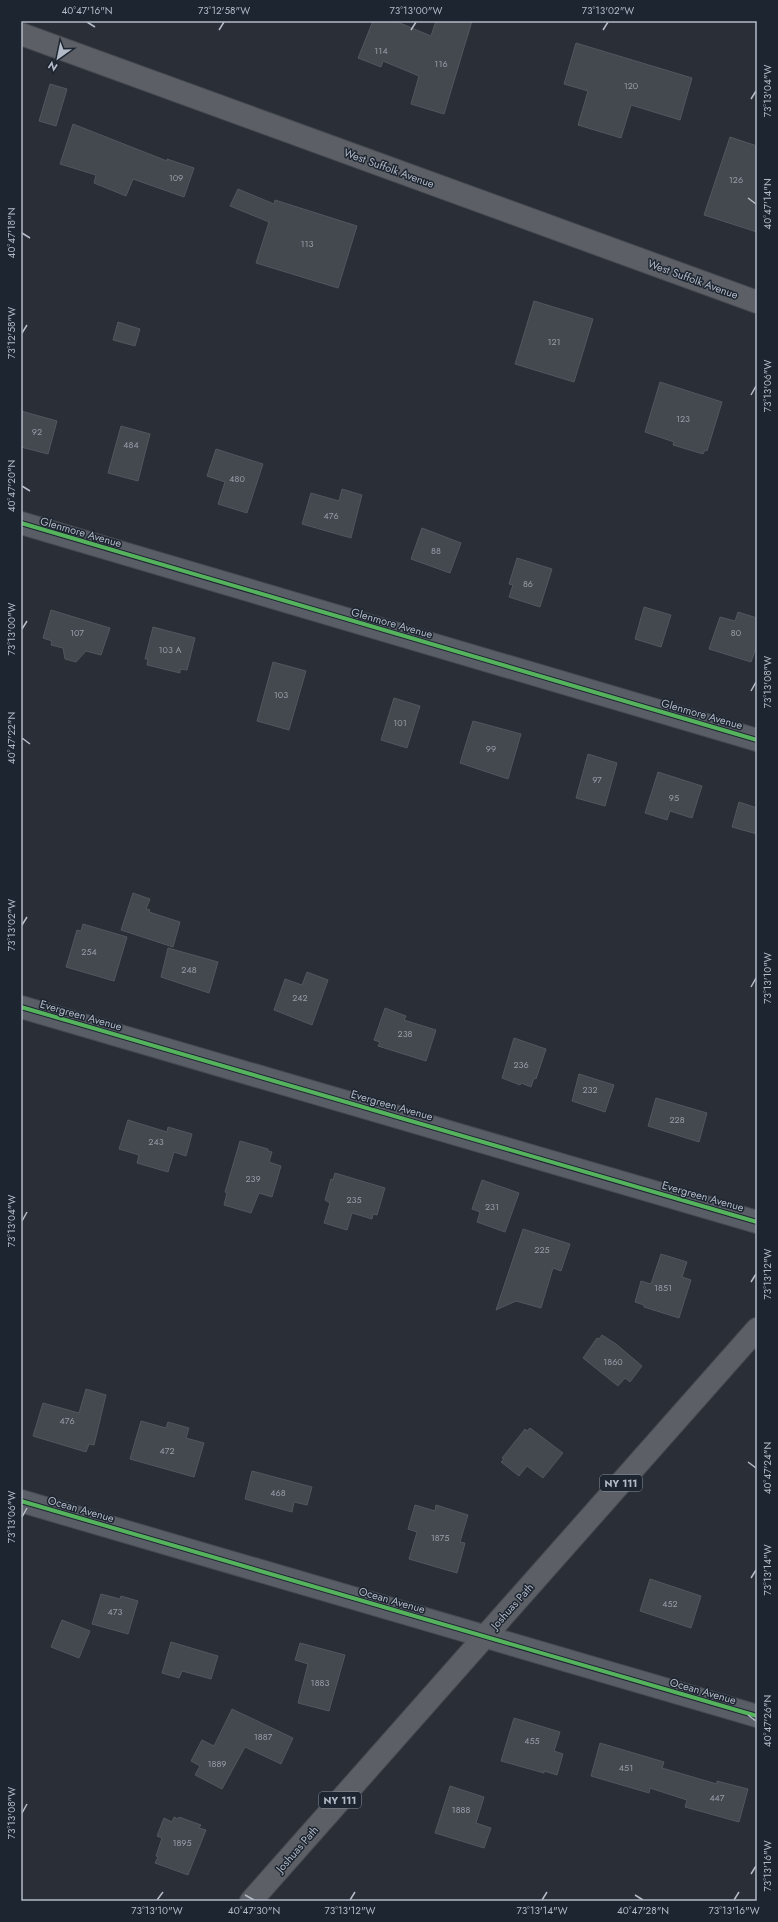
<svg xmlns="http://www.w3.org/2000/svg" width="778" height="1922" font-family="Jost,sans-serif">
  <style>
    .building { fill: #44484f; stroke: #52565f }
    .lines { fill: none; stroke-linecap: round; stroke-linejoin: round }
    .minor-casing { stroke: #474b51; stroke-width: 24 }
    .major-casing { stroke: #454950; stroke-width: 24 }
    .minor { stroke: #595d65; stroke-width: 22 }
    .major { stroke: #5c6066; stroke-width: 22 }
    .cycleway-casing { stroke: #1d2531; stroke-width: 6 }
    .cycleway { stroke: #56b35d; stroke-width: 4 }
    .ticks { fill: none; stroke: #b4bbc8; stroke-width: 1.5 }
    .labels { text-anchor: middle; stroke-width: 3; stroke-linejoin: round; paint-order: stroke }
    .number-label { font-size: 9px; fill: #989eaa }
    .shield { fill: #1d2531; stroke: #878e9b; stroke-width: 1 }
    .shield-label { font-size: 10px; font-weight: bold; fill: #b4bbc8 }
    .street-label { font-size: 11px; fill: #b4bbc8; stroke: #1d2531 }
    .neatline { fill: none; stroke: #b4bbc8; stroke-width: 1.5 }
    .ticks-label { font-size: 10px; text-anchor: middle; fill: #b4bbc8 }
  </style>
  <rect width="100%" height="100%" fill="#2a2e37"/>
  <!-- building -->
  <g class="building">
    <path d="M373,21H395L431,36L436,21H472L444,114L411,104L419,76L383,61L381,67L358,58Z"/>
    <path d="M576,43L692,78L680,120L631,105L621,138L578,125L588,91L564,84Z"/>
    <path d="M50,84L67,89L56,126L39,121Z"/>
    <path d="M73,124L167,161V159L194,168L184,197L133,179L126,196L94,183L96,175L60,164Z"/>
    <path d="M730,137L757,146V232L704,215Z"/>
    <path d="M238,189L274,204L275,200L357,226L338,288L256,263L269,222L230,206Z"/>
    <path d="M534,301L593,319L574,382L515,364Z"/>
    <path d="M118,322L140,329L135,346L113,340Z"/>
    <path d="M660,382L722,402L707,451L705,450L703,454L673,445L674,442L645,432Z"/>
    <path d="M21,411L57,421L48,454L21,447Z"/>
    <path d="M121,426L150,434L138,481L108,473Z"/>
    <path d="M216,449L263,464L247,513L218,504L225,482L207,476Z"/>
    <path d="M342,489L362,495L351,538L302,524L311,493L339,501Z"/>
    <path d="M422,528L461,543L450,573L411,559Z"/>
    <path d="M517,558L552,569L540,607L509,597L513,585L509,584Z"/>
    <path d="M644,607L671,615L661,647L635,639Z"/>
    <path d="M51,610L110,628L101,655L86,651L76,662L65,659L63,648L51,645L52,641L43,638Z"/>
    <path d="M738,612L757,618V645L751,662L709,649L720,617L735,621Z"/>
    <path d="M153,627L195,638L187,670L180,669V673L147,665L148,659H145Z"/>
    <path d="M273,662L306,671L289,730L257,721Z"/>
    <path d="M394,698L420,706L407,748L381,740Z"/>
    <path d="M473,721L521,734L508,779L460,763Z"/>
    <path d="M588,754L617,763L605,806L576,798Z"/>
    <path d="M658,772L702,786L692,818L670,811L667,820L645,813Z"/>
    <path d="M739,802L757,808V834L732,827Z"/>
    <path d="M133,893L150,899L146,909L150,910L149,912L180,922L173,947L121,930Z"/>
    <path d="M83,924L127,937L114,981L66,967L77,930L81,931Z"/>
    <path d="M168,948L218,962L209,993L161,977Z"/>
    <path d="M307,972L328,980L312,1025L274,1010L285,979L302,985Z"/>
    <path d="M385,1008L406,1016L404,1020L436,1030L426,1061L378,1046L380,1042L374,1040Z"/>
    <path d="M514,1038L546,1049L536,1079L534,1078L531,1087L521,1083L520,1085L502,1078Z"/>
    <path d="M579,1074L614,1085L605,1112L572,1101Z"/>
    <path d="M656,1098L707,1113L699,1142L648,1126Z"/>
    <path d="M128,1120L167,1132L168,1127L192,1134L186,1156L174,1152L168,1172L137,1163L139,1155L119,1149Z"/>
    <path d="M240,1141L268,1149V1151L272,1152L269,1162L281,1166L272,1197L259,1193L251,1213L224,1205L227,1193L225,1192Z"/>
    <path d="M335,1173L385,1188L377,1215L373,1214L372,1219L352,1213L347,1230L324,1223L330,1203L325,1200L331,1179L333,1180Z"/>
    <path d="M482,1180L519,1193L505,1232L477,1222L480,1212L472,1209Z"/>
    <path d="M523,1229L570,1244L561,1271L553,1268L541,1308L516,1301L496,1310Z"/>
    <path d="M661,1254L687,1262L682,1277L691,1280L679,1318L644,1307V1305L635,1302L641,1281L651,1284Z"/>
    <path d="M602,1335L616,1344L642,1366L630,1382L625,1378L618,1386L583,1358L597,1338L599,1339Z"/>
    <path d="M86,1389L106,1395L94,1445L89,1444L86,1452L33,1436L43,1403L79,1413Z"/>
    <path d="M141,1421L166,1428L168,1422L189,1428L186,1438L204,1443L194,1477L130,1459Z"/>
    <path d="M530,1428L563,1453L543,1478L527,1466L519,1476L501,1462L504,1459L502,1458L525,1429L527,1431Z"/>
    <path d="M252,1471L312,1487L307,1505L294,1502L292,1512L245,1499Z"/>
    <path d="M415,1505L435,1511L436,1505L468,1515L460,1542L465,1543L457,1573L409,1559L417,1532L408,1529Z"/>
    <path d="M650,1579L701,1596L691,1628L640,1611Z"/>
    <path d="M101,1594L120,1599L121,1596L138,1601L128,1634L92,1624Z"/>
    <path d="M62,1620L90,1631L79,1658L51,1647Z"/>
    <path d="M171,1642L218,1656L211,1679L182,1671L179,1678L162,1673Z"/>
    <path d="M300,1643L345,1655L329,1711L298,1703L308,1664L295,1660Z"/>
    <path d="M232,1709L293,1738L281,1764L245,1747L222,1789L195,1775L200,1766L191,1761L202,1740L214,1746Z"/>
    <path d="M514,1718L560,1732L554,1751L563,1754L557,1775L544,1771V1773L501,1761Z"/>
    <path d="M600,1743L664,1762L662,1768L717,1784V1781L748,1789L739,1822L685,1807L687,1800L650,1788L649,1793L591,1776Z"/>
    <path d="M450,1786L484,1797L476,1823L491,1828L484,1848L435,1833Z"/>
    <path d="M174,1817L178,1819L179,1817L201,1825L199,1828L206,1830L188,1875L155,1863L158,1857L156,1856L162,1838L157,1836L164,1818L172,1822Z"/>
  </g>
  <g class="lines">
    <defs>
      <g id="minor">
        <path d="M21,523L757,740"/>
        <path d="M21,1007L757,1222"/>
        <path d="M21,1501L757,1716"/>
      </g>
      <g id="major">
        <path d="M21,34L757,302"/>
        <path d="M251,1901L757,1329"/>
      </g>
    </defs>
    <!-- minor casing -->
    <use href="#minor" class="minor-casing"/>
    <!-- major casing -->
    <use href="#major" class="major-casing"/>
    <!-- minor -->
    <use href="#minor" class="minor"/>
    <!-- major -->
    <use href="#major" class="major"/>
    <defs>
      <g id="cycleway">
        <path d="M21,523L757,740"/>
        <path d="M21,1007L757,1222"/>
        <path d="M21,1501L757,1716"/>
      </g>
    </defs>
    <!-- cycleway casing -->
    <use href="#cycleway" class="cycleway-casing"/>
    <!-- cycleway -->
    <use href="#cycleway" class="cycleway"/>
  </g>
  <!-- ticks -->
  <path class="ticks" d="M87,22L95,27M219,30L224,22M411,30L416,22M603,30L608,22M751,99L756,91M748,198L756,204M22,233L30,238M22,333L27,325M751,395L756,386M22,486L30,491M22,629L27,621M751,691L756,682M22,738L30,744M22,925L27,917M751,987L756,978M22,1221L27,1212M751,1282L756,1274M748,1462L756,1468M22,1517L27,1508M751,1578L756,1570M748,1715L756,1721M22,1813L27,1804M751,1874L756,1866M245,1895L254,1900M635,1895L643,1900M157,1900L163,1892M350,1900L355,1892M542,1900L547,1892M734,1900L739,1892"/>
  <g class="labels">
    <!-- number labels -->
    <g class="number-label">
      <text x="381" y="54">114</text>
      <text x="441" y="67">116</text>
      <text x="631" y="89">120</text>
      <text x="176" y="181">109</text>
      <text x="736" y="183">126</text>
      <text x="307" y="247">113</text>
      <text x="554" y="345">121</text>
      <text x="683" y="422">123</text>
      <text x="37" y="435">92</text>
      <text x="131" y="448">484</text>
      <text x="237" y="482">480</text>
      <text x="331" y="519">476</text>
      <text x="436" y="554">88</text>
      <text x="528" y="587">86</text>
      <text x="77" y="636">107</text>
      <text x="736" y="636">80</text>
      <text x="170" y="653">103 A</text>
      <text x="281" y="698">103</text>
      <text x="400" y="726">101</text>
      <text x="491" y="752">99</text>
      <text x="597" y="783">97</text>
      <text x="674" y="801">95</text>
      <text x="89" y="955">254</text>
      <text x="189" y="973">248</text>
      <text x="300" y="1001">242</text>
      <text x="405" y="1037">238</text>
      <text x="521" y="1068">236</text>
      <text x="590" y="1093">232</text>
      <text x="677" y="1123">228</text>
      <text x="156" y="1145">243</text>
      <text x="253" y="1182">239</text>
      <text x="354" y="1203">235</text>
      <text x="492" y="1210">231</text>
      <text x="542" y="1253">225</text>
      <text x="663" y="1291">1851</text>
      <text x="613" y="1365">1860</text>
      <text x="67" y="1424">476</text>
      <text x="167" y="1454">472</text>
      <text x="278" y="1496">468</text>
      <text x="440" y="1541">1875</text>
      <text x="670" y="1607">452</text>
      <text x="115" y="1615">473</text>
      <text x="320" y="1686">1883</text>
      <text x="263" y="1740">1887</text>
      <text x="532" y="1744">455</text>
      <text x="217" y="1767">1889</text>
      <text x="626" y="1771">451</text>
      <text x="717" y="1801">447</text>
      <text x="461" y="1813">1888</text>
      <text x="182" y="1846">1895</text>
    </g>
    <!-- shield labels -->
    <g class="shield">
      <rect x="600" y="1475" width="42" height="16" rx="3"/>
      <rect x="319" y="1792" width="42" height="16" rx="3"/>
    </g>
    <g class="shield-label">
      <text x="621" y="1487">NY 111</text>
      <text x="340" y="1804">NY 111</text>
    </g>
    <!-- street labels -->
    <g class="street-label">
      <text transform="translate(389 168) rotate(20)" y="4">West Suffolk Avenue</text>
      <text transform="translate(693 279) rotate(20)" y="4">West Suffolk Avenue</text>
      <text transform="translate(81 532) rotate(16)" y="4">Glenmore Avenue</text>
      <text transform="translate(392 623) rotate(16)" y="4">Glenmore Avenue</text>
      <text transform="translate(702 714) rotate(16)" y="4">Glenmore Avenue</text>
      <text transform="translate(81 1015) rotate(16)" y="4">Evergreen Avenue</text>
      <text transform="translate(392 1105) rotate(16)" y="4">Evergreen Avenue</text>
      <text transform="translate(703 1196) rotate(16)" y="4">Evergreen Avenue</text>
      <text transform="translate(81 1509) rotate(16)" y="4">Ocean Avenue</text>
      <text transform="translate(392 1600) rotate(16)" y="4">Ocean Avenue</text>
      <text transform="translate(512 1606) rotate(-48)" y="4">Joshuas Path</text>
      <text transform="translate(703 1691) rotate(16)" y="4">Ocean Avenue</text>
      <text transform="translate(297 1849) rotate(-49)" y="4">Joshuas Path</text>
    </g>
  </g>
  <!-- border -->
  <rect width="778" height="1922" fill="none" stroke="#1d2531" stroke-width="44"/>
  <!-- north arrow -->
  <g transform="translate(58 58) rotate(213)" stroke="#1d2531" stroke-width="3" paint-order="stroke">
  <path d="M0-3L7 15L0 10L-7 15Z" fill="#b4bbc8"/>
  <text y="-6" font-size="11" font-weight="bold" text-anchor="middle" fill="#b4bbc8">N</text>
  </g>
  <rect x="22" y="22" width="734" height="1878" class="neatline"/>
  <g class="ticks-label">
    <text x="87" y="14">40°47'16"N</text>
    <text x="224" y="14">73°12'58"W</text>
    <text x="416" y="14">73°13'00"W</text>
    <text x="608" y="14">73°13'02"W</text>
    <text transform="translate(767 91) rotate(-90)" y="4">73°13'04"W</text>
    <text transform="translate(767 204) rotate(-90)" y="4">40°47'14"N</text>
    <text transform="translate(11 233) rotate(-90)" y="4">40°47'18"N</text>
    <text transform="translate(11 333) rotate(-90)" y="4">73°12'58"W</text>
    <text transform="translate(767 386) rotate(-90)" y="4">73°13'06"W</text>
    <text transform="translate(11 486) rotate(-90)" y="4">40°47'20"N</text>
    <text transform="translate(11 629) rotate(-90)" y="4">73°13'00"W</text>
    <text transform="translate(767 682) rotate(-90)" y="4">73°13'08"W</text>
    <text transform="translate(11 738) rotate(-90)" y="4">40°47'22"N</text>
    <text transform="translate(11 925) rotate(-90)" y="4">73°13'02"W</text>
    <text transform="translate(767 978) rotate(-90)" y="4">73°13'10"W</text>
    <text transform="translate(11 1221) rotate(-90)" y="4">73°13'04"W</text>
    <text transform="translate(767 1274) rotate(-90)" y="4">73°13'12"W</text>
    <text transform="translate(767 1468) rotate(-90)" y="4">40°47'24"N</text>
    <text transform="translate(11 1517) rotate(-90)" y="4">73°13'06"W</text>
    <text transform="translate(767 1570) rotate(-90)" y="4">73°13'14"W</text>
    <text transform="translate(767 1721) rotate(-90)" y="4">40°47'26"N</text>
    <text transform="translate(11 1813) rotate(-90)" y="4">73°13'08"W</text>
    <text transform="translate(767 1866) rotate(-90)" y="4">73°13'16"W</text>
    <text x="157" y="1914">73°13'10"W</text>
    <text x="254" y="1914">40°47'30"N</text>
    <text x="350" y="1914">73°13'12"W</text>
    <text x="542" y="1914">73°13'14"W</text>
    <text x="643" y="1914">40°47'28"N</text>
    <text x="734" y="1914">73°13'16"W</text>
  </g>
</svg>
